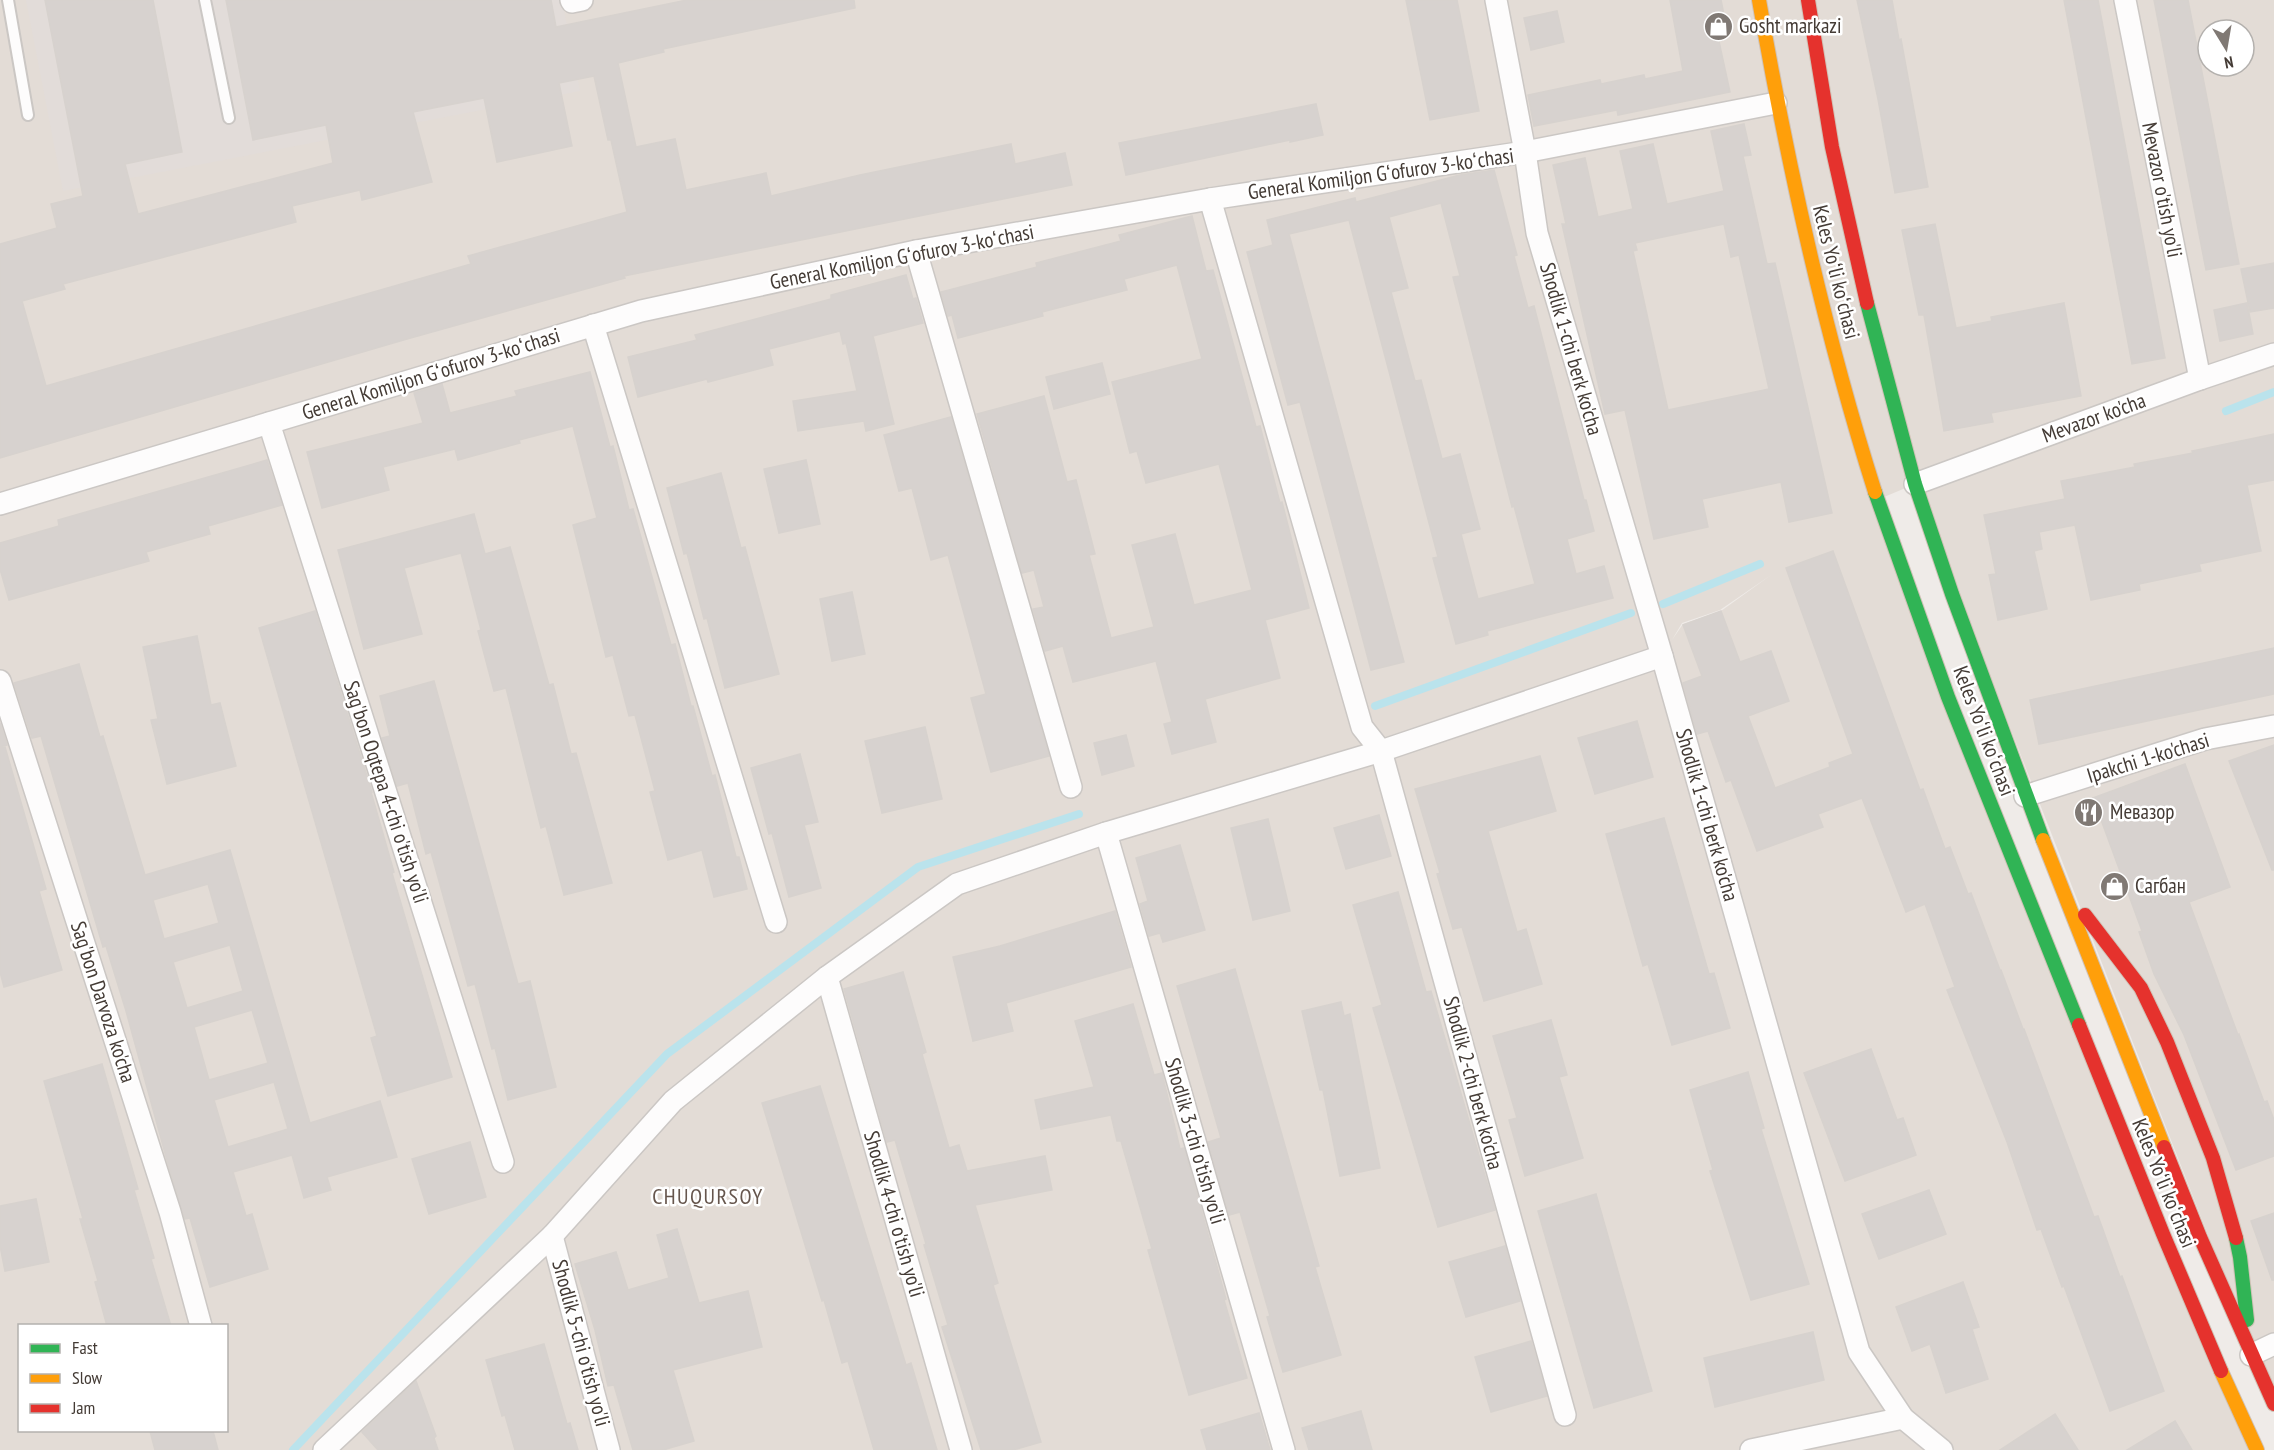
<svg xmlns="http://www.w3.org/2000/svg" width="2274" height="1450" font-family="'PT Sans Narrow',sans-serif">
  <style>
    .residential { fill: #e3dcd6; fill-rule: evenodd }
    .industrial { fill: #e2dcd9 }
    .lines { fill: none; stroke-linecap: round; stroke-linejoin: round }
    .stream { stroke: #bae3ec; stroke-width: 8 }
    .building { fill: #d7d2cf; stroke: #d7d2ce; stroke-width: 1.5; fill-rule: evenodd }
    .lane-casing { stroke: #cbc7c4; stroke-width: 14 }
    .street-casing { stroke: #cbc7c4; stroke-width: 24 }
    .fast-casing { stroke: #d0c2b6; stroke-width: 16 }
    .slow-casing { stroke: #d0c2b6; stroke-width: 16 }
    .jam-casing { stroke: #d0c2b6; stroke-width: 16 }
    .lane { stroke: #fdfcfc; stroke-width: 10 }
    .street { stroke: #fdfcfc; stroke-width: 21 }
    .fast { stroke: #30b455; stroke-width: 14 }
    .slow { stroke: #ff9f0a; stroke-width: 14 }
    .jam { stroke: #e5322d; stroke-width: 14 }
    .labels { text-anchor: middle; stroke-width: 5; stroke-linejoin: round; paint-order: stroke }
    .poi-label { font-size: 21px; fill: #443b35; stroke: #fff; text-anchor: start }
    .street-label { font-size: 21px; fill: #443b35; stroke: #fff }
    .neighbourhood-label { font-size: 22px; letter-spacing: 1.5px; fill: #66564d; stroke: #fff }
  </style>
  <rect width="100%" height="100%" fill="#efebe8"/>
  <!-- residential -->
  <path class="residential" d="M0,0H2274V1404L1915,484L1877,500L2257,1450H0ZM2208,30H2244V66H2208ZM1771,575L1721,611L1683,624L1672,640L1682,623L1720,610ZM20,1326H226V1430H20Z"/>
  <!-- industrial -->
  <path class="industrial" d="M26,0H562L580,91L63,191Z"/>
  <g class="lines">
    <!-- stream -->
    <g class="stream">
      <path d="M2226,411L2274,392"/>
      <path d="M1663,604L1760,564"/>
      <path d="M1375,706L1631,613"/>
      <path d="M293,1450L667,1054L918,867L1079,814"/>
    </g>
  </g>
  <!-- building -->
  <g class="building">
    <path d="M45,0H153L182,152L125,164L138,214L333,163L326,125L253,140L226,0H551L556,27L687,0H854L855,8L663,49L664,52L618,63L636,147L675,139L686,190L766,173L771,196L860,175L1011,144L1015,164L1065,153L1072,185L624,276L625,278L407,339L0,458V244L57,228L51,204L83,196ZM594,76L608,140H611L627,212L468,256L471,264L46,386L22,301L65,289L63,284L296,222L292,206L360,190L362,200L432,182L413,112L484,98L497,162L572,146L559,83Z"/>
    <path d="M1406,0H1457L1479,111L1430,120Z"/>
    <path d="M1670,0H1721L1728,35L1718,37L1730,92L1618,115L1617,110L1534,126L1528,95L1600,80L1601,84L1644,75L1645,79L1683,71Z"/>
    <path d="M1857,0H1892L1899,40L1901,39L1928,187L1895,193L1878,99Z"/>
    <path d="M2064,0H2098L2165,358L2132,364Z"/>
    <path d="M2154,0H2188L2239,264L2206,270Z"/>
    <path d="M1557,11L1564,42L1531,50L1524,18Z"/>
    <path d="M1316,104L1323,135L1290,142V140L1126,175L1119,143Z"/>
    <path d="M1744,124L1751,155L1743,156L1767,264L1775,263L1832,513L1789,522L1781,482L1702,499L1708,527L1654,539L1625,410L1605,414L1562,224H1566L1553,165L1585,158L1598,217L1633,209L1620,151L1653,144L1667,204L1724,191L1711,131ZM1724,224L1731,257L1739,255L1769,389L1668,410L1633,251L1637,250L1635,243Z"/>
    <path d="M1494,170L1517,255L1514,256L1528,308L1534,306L1584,500H1586L1594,531L1567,539L1576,574L1604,566L1613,598L1487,631L1488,635L1456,644L1433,558L1438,557L1349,220L1289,234L1404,662L1371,670L1300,402L1288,405L1247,252L1273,245L1267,220L1355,198L1356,202L1460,175ZM1441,203L1460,276L1453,277L1512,507L1514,506L1535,584L1478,599L1461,534L1480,529L1460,454L1442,459L1421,380L1415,381L1391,292L1408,288L1389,217Z"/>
    <path d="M1192,216L1206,271L1213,270L1256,427L1260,426L1280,503L1282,502L1309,608L1265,620L1280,678L1205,699L1216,742L1172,754L1164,724L1172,722L1156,661L1073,682L1063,646L1045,651L1033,609L1044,607L1034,570L1022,573L977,414L1044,396L1067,482L1076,480L1095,554L1089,555L1111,638L1154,627L1132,545L1175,534L1194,605L1252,590L1219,464L1146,483L1137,451L1130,453L1112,382L1202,359L1177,265L1124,279L1127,290L1042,312L1043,316L958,338L952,315L948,316L941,292L1037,267L1036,263L1121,241L1119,235Z"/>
    <path d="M1935,224L1956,328L1992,321L1991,317L2064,303L2081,396L1991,413L1993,422L1944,431L1924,315H1919L1902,230Z"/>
    <path d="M2274,263V308L2250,312L2241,269Z"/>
    <path d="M906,275L913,299L916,298L923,323L873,336L894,424L866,431L864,421L798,431L793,401L857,391L846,343L843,344L840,331L769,349L773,365L708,382L707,379L638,397L628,357L697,340L695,335L831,299V295Z"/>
    <path d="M2247,303L2253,334L2220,341L2214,310Z"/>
    <path d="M1102,363L1110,394L1054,409L1046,377Z"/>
    <path d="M590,372L610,447L613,446L629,510L633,509L671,645L675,644L691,706H693L712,776L715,775L736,857H739L747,889L714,897L702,850L668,860L650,792L655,791L635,715L629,716L613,655L606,657L573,525L597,518L573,426L519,440L520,443L458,460L455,449L383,467L389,490L322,508L307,452L423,423L414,393L442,384L450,413L517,396L515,391Z"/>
    <path d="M951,417L1049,756L991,772L971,698L986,694L948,555L931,560L912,488L899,491L884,435Z"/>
    <path d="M2274,434V480L2247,485L2261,551L2199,564L2201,571L2139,584L2140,590L2091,600L2075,525L2039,532L2042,549L2034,551L2047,609L1998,620L1989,575L1996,574L1984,515L2065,499L2061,481L2135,467L2134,464L2193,453L2192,451Z"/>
    <path d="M267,460L282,505L208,526L210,534L146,552L149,561L9,600L0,569V543L59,526L58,520Z"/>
    <path d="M806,460L820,524L779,533L764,469Z"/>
    <path d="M721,473L741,548L745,547L779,674L725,688L707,618L704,619L687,553L684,554L667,488Z"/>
    <path d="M474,514L485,554L510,547L549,685L553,684L571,754L576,753L612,883L564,895L546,826L541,828L506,688L494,691L478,631L481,630L461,553L404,568L422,634L364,649L338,550Z"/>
    <path d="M1833,551L1920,790L1923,789L1945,849L1950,847L1968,894L1971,893L2000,970H2001L2023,1029H2024L2094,1217L2098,1216L2120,1277L2122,1276L2164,1391L2110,1411L2064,1286L2062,1287L2041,1229L2037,1230L2007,1142L1947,990L1955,987L1925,904L1906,912L1862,798L1818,814L1823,827L1757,851L1731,780L1726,782L1708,731L1697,734L1683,683L1702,676L1683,625L1721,611L1740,662L1771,651L1789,701L1748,716L1775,788L1830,767L1829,763L1853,754L1786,568Z"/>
    <path d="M852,592L865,654L832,661L820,599Z"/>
    <path d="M315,611L372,792H371L394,872L392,873L452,1077L388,1096L371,1038L377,1036L259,628Z"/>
    <path d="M197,636L211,705L220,703L236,766L167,784L151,720L158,719L143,647Z"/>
    <path d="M2274,648V694L2039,744L2030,700Z"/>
    <path d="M79,664L100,737L103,736L145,875L230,850L310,1123L380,1101L397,1157L327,1177L331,1190L304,1198L292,1155L233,1172L246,1216L252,1214L268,1269L210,1287L190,1218L185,1219L168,1164L126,1011L106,946L103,947L41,736L32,738L14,683ZM208,884L219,923L164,939L153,900ZM230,945L243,991L187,1008L173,962ZM252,1010L268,1063L209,1080L194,1027ZM274,1082L288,1129L228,1147L214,1100Z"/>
    <path d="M434,681L518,984L530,981L556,1087L508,1100L495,1048L492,1049L475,984L468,986L431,852L426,854L408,783L397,786L382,738L390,736L380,696Z"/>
    <path d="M1637,721L1653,777L1595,794L1578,738Z"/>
    <path d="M0,723L7,745L0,747Z"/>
    <path d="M925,727L942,799L882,813L865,741Z"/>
    <path d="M1126,735L1134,766L1102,775L1094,743Z"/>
    <path d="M2274,745V870H2272L2229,761Z"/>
    <path d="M5,747L46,889L39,891L62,970L4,987L0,972V748Z"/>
    <path d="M800,754L818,822L804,825L821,888L789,897L772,833L769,834L751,768Z"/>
    <path d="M1540,756L1556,811L1488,831L1517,932L1526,929L1542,984L1484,1001L1462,927L1453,929L1437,874L1440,873L1415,789Z"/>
    <path d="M2185,764L2230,887L2189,902L2238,1035L2239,1034L2264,1102L2267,1101L2274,1120V1156L2236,1170L2184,1035L2154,974L2139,932L2142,931L2093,798Z"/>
    <path d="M1379,815L1391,856L1346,869L1334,828Z"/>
    <path d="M1664,818L1709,974L1714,973L1730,1028L1672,1045L1648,964L1643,966L1606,834Z"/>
    <path d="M1268,819L1290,911L1253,920L1231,828Z"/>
    <path d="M1180,845L1205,930L1163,942L1160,933L1149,936L1140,904L1148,901L1136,858Z"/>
    <path d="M1398,892L1426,992L1431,991L1495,1210L1438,1227L1373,1008L1382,1005L1353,905Z"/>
    <path d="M1115,911L1131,967L1006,1003L1013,1031L973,1041L953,957L1000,946Z"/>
    <path d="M1235,969L1319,1266L1315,1267L1341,1355L1283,1372L1267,1317L1270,1316L1240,1212L1229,1215L1208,1142L1221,1138L1177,986Z"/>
    <path d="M903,972L926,1052L922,1054L949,1148L959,1145L967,1171L1045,1156L1052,1190L975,1205L998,1283L993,1285L1041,1442L1013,1450H981L942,1327L948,1325L924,1245L926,1244L895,1140L887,1142L844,989Z"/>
    <path d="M1341,1002L1344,1016L1350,1014L1380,1168L1340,1176L1323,1090H1320L1302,1011Z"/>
    <path d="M1133,1004L1154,1075L1162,1073L1180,1149L1184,1148L1226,1299L1224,1300L1247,1378L1189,1395L1148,1250L1152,1249L1121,1141H1117L1111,1115L1041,1129L1035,1100L1094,1087L1075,1021Z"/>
    <path d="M1551,1020L1567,1075L1559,1077L1583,1158L1525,1176L1509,1120L1517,1118L1493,1036Z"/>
    <path d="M1871,1049L1897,1120L1903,1118L1916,1155L1845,1181L1804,1073Z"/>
    <path d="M102,1064L138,1189L134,1190L154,1258L151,1259L171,1326H107L95,1282L98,1281L80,1219H83L44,1081Z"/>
    <path d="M1748,1072L1764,1128L1761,1129L1809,1284L1751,1300L1710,1171L1713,1170L1690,1090Z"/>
    <path d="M820,1086L906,1365L911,1363L937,1450H874L848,1361L842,1363L824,1300L822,1301L762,1103Z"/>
    <path d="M470,1142L486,1197L429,1214L412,1159Z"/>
    <path d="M1929,1190L1946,1234L1879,1259L1862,1214Z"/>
    <path d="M1596,1194L1652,1391L1594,1408L1538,1211Z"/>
    <path d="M36,1199L49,1262L5,1271L0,1246V1206Z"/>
    <path d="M2274,1213V1280H2272L2251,1221Z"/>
    <path d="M677,1229L699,1303L748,1291L762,1347L673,1370L694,1441L663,1450H633L614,1385L608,1386L595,1330L575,1264L616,1252L628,1290L669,1278L657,1235Z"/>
    <path d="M1505,1246L1520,1301L1466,1317L1449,1262Z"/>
    <path d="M1963,1282L1979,1327L1972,1329L1988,1379L1946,1393L1930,1344L1912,1351L1896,1307Z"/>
    <path d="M1813,1332L1824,1380L1715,1407L1704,1358Z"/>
    <path d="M1531,1341L1547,1396L1491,1412L1475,1357Z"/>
    <path d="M544,1344L567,1424L570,1423L578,1450H515L505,1415L502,1416L486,1360Z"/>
    <path d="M416,1381L436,1436L434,1438L438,1450H378L362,1432Z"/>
    <path d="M1361,1411L1372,1450H1309L1302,1428Z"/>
    <path d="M1259,1413L1270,1450H1207L1201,1430Z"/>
    <path d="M2055,1414L2078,1450H2000Z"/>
    <path d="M2175,1421L2192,1450H2127Z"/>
    <path d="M150,1431H213L218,1450H155Z"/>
  </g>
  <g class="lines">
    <defs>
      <g id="lane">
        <path d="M8,0L28,115"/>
        <path d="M205,0L229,118"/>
      </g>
      <g id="street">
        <path d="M571,0L572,2L582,0"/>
        <path d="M1496,0L1525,152L1537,233L1662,656L1859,1352L1903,1418L1942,1450"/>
        <path d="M2125,0L2200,379"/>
        <path d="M1210,199L1362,727L1381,751L1565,1415"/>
        <path d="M916,251L1071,787"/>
        <path d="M593,325L776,922"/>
        <path d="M269,423L503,1162"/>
        <path d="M1915,484L2200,379L2274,354"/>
        <path d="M0,504L641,311L916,251L1210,199L1525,152L1776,103"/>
        <path d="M0,681L170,1212L201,1326"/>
        <path d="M2025,796L2205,739L2274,726"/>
        <path d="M1106,833L1284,1450"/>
        <path d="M827,977L961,1450"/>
        <path d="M552,1236L609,1450"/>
        <path d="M2251,1355L2274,1344"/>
        <path d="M324,1450L552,1236L673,1101L827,977L957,884L1106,833L1381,751L1662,656"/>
        <path d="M1751,1450L1903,1418"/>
      </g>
      <g id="fast">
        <path d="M1867,303L1915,484L1952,594L2043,840"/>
        <path d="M1875,492L1948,697L2079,1025"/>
        <path d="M2236,1238L2240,1257L2247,1320"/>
      </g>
      <g id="slow">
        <path d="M1759,0C1788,167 1824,331 1875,492"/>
        <path d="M2043,840L2164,1147"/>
        <path d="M2221,1371L2257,1450"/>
      </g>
      <g id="jam">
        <path d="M1808,0L1832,147L1867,303"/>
        <path d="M2085,915L2141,988L2167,1042L2213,1158L2236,1238"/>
        <path d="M2079,1025L2163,1234L2221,1371"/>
        <path d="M2164,1147L2200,1237L2274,1404"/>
      </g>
    </defs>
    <!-- lane casing -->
    <use href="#lane" class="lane-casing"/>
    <!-- street casing -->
    <use href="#street" class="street-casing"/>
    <!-- fast casing -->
    <use href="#fast" class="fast-casing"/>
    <!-- slow casing -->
    <use href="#slow" class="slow-casing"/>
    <!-- jam casing -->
    <use href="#jam" class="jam-casing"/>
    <!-- lane -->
    <use href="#lane" class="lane"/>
    <!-- street -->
    <use href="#street" class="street"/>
    <!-- fast -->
    <use href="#fast" class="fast"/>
    <!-- slow -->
    <use href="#slow" class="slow"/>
    <!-- jam -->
    <use href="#jam" class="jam"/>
  </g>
  <!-- icons -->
  <defs>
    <symbol id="shop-disc" viewBox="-11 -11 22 22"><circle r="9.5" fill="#807974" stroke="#fff"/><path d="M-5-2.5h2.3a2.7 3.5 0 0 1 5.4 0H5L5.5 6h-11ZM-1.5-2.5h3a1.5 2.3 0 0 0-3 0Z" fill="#fff"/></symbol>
    <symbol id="restaurant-disc" viewBox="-11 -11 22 22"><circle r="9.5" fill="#807974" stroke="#fff"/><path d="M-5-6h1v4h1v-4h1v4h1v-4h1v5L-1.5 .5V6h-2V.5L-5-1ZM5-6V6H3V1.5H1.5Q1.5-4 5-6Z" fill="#fff"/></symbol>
  </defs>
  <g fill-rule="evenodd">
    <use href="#shop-disc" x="1702" y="10" width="33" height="33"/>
    <use href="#restaurant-disc" x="2072" y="796" width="33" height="33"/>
    <use href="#shop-disc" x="2098" y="870" width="33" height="33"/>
  </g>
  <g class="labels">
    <!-- poi labels -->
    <g class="poi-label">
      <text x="1739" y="33">Gosht markazi</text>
      <text x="2110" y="819">Мевазор</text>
      <text x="2135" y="893">Сагбан</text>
    </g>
    <!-- street labels -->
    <g class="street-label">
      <text transform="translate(1381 174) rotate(-8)" y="7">General Komiljon Gʻofurov 3-koʻchasi</text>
      <text transform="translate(2162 190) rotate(79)" y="7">Mevazor o'tish yo'li</text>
      <text transform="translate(902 257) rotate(-11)" y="7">General Komiljon Gʻofurov 3-koʻchasi</text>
      <text transform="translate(1836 272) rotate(76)" y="7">Keles Yoʻli koʻchasi</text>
      <text transform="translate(1571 349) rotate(74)" y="7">Shodlik 1-chi berk ko'cha</text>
      <text transform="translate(431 374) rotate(-17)" y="7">General Komiljon Gʻofurov 3-koʻchasi</text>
      <text transform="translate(2094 418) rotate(-20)" y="7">Mevazor ko'cha</text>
      <text transform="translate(1984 731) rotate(69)" y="7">Keles Yoʻli koʻchasi</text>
      <text transform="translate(2148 758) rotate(-17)" y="7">Ipakchi 1-ko'chasi</text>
      <text transform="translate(386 792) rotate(72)" y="7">Sag'bon Oqtepa 4-chi o'tish yo'li</text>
      <text transform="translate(1707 815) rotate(74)" y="7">Shodlik 1-chi berk ko'cha</text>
      <text transform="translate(103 1002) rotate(72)" y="7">Sag'bon Darvoza ko'cha</text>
      <text transform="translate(1473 1083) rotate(75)" y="7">Shodlik 2-chi berk ko'cha</text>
      <text transform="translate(1195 1141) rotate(74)" y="7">Shodlik 3-chi o'tish yo'li</text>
      <text transform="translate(2164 1183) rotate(68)" y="7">Keles Yoʻli koʻchasi</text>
      <text transform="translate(894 1214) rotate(74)" y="7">Shodlik 4-chi o'tish yo'li</text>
      <text transform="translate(581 1343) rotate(75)" y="7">Shodlik 5-chi o'tish yo'li</text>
    </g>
    <!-- neighbourhood labels -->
    <g class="neighbourhood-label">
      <text x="708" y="1204">CHUQURSOY</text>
    </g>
  </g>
  <!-- legend -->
  <rect x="18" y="1324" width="210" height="108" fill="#ffffff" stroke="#b4b1ae" stroke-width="1.5"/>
  <rect x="30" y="1344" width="30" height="9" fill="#30b455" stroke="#b4b1ae" stroke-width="1.5"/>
  <text x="72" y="1354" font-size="18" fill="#443b35">Fast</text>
  <rect x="30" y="1374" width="30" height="9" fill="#ff9f0a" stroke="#b4b1ae" stroke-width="1.5"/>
  <text x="72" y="1384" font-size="18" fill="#443b35">Slow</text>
  <rect x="30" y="1404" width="30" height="9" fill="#e5322d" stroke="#b4b1ae" stroke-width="1.5"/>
  <text x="72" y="1414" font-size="18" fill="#443b35">Jam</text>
  <!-- north arrow -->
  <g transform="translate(2226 48) rotate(169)"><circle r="28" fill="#ffffff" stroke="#b4b1ae" stroke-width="1.5"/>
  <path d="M0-4.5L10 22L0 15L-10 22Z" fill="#807974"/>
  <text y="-9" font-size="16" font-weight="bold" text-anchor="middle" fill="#443b35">N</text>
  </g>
</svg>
